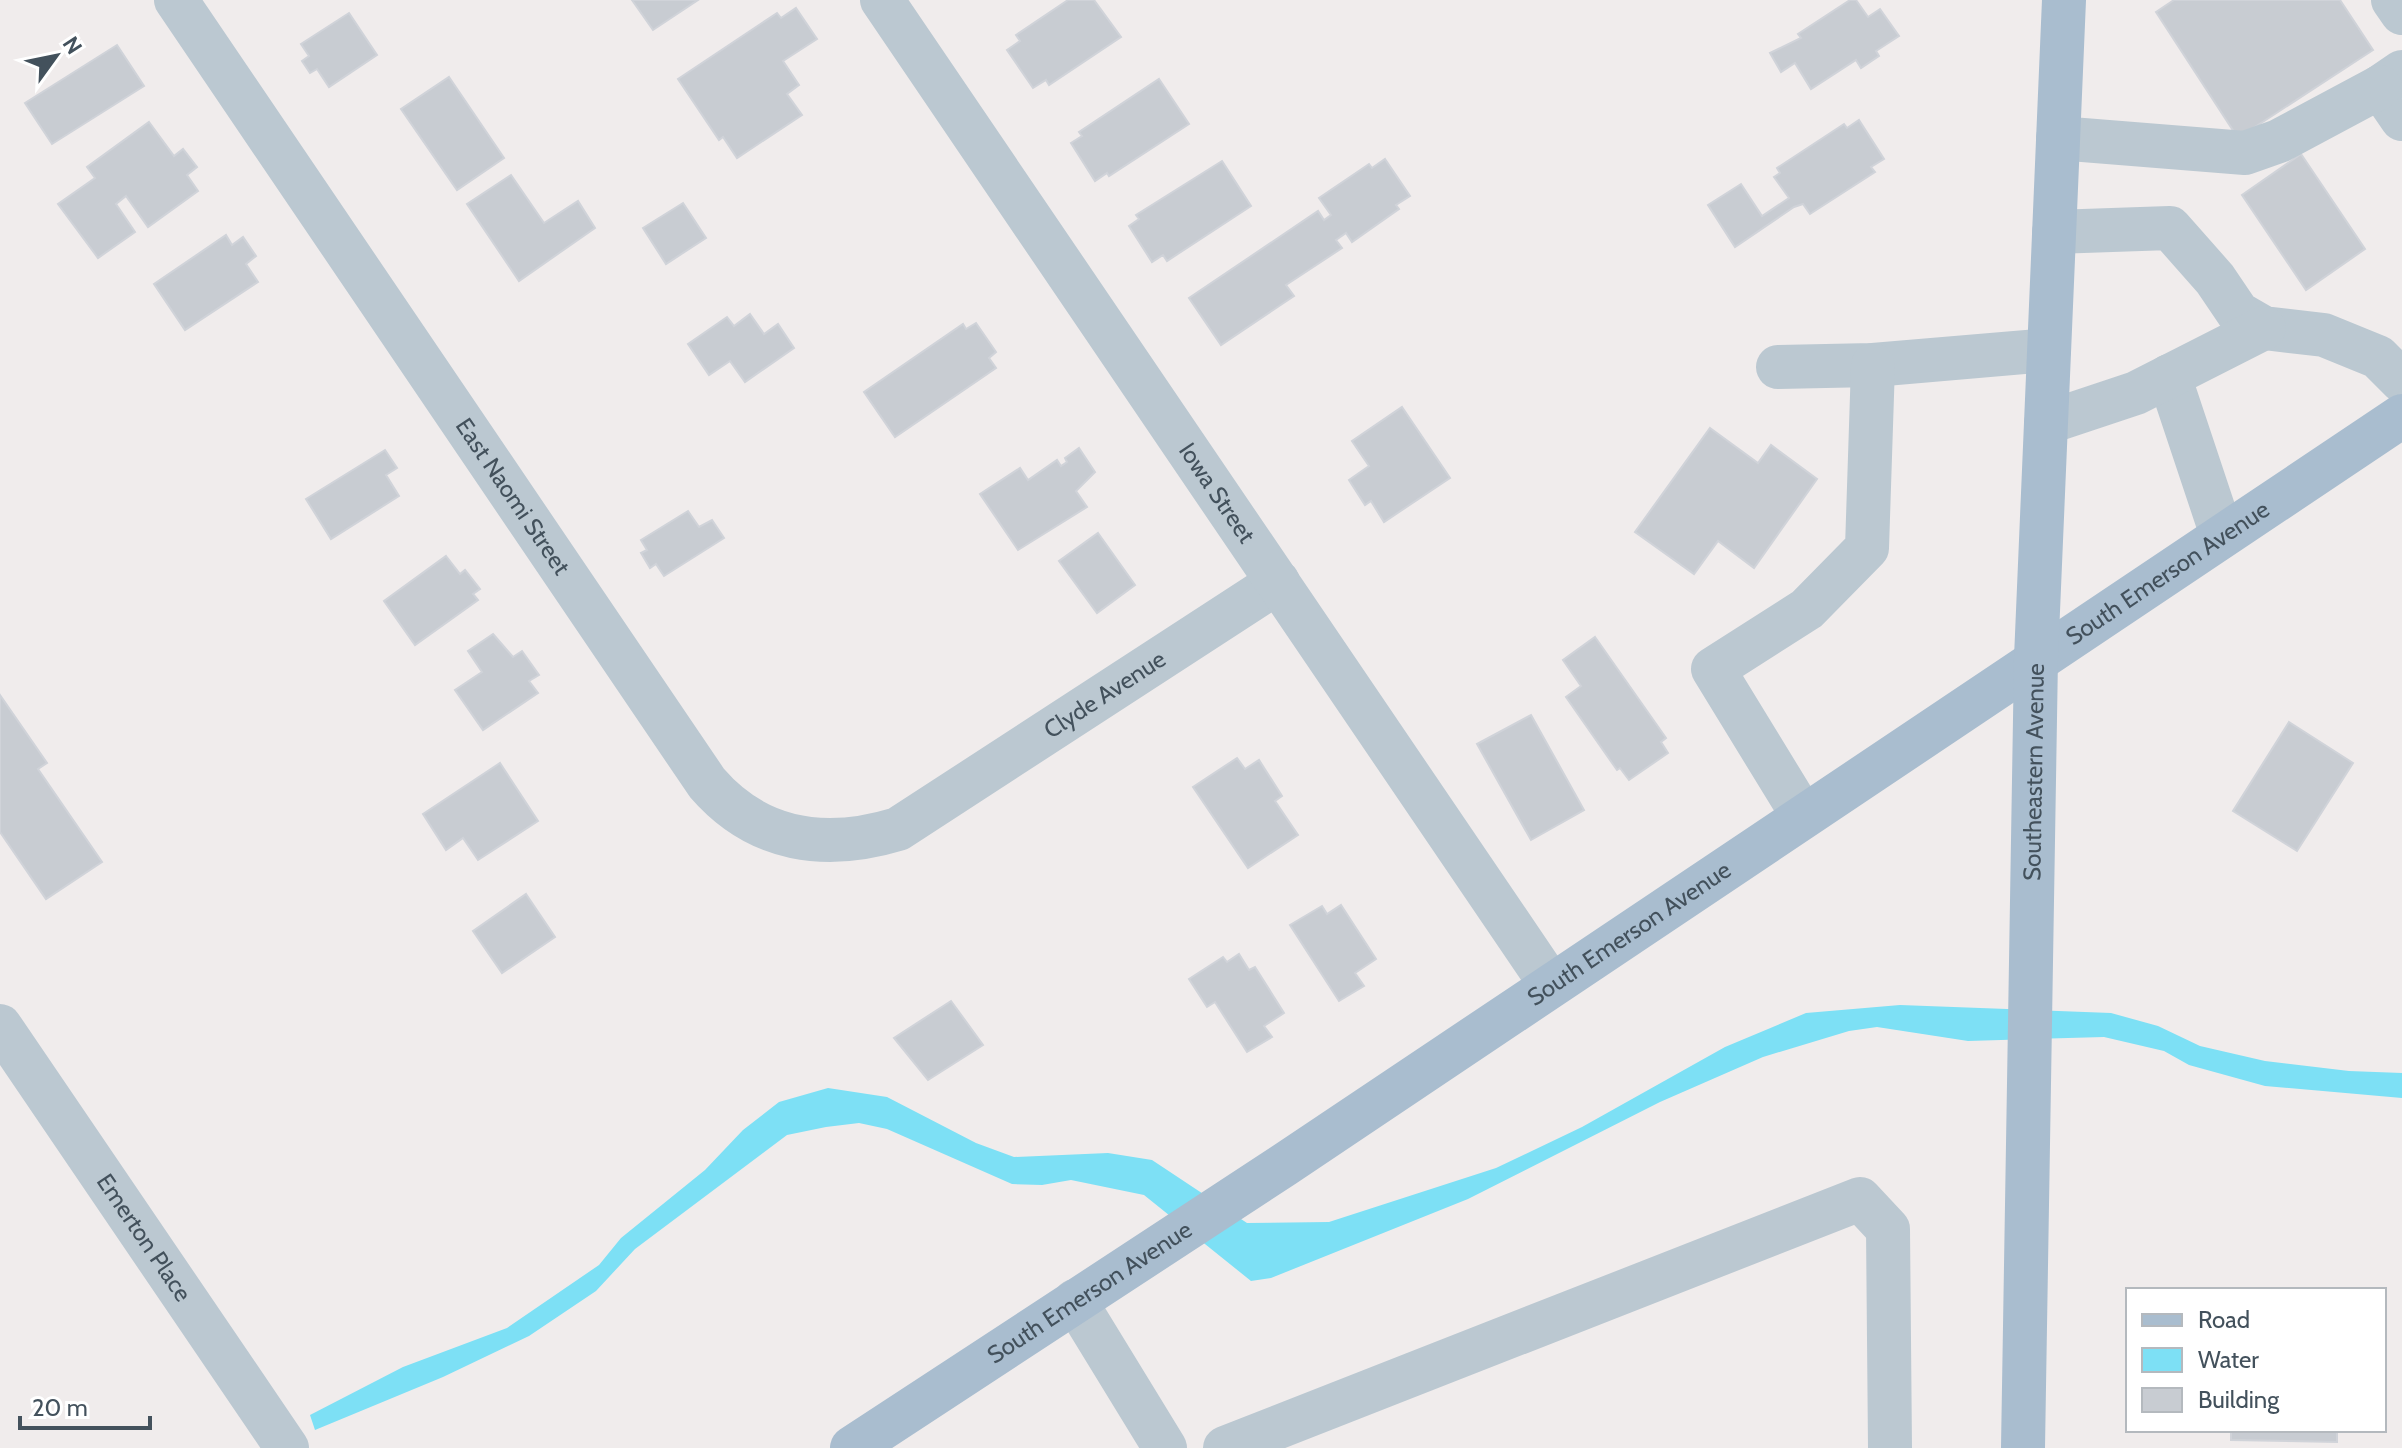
<svg xmlns="http://www.w3.org/2000/svg" width="2402" height="1448" font-family="Cabin,sans-serif">
  <style>
    .water { fill: #7de0f5 }
    .building { fill: #c8ccd2; stroke: #d0d3d9; stroke-width: 2 }
    .lines { fill: none; stroke-linecap: round; stroke-linejoin: round }
    .minor { stroke: #bbc8d1; stroke-width: 44 }
    .major { stroke: #a9bdcf; stroke-width: 44 }
    .labels { text-anchor: middle; stroke-width: 8; stroke-linejoin: round; paint-order: stroke }
    .street-label { font-size: 24px; fill: #43515c; stroke: #fff }
  </style>
  <rect width="100%" height="100%" fill="#f0ecec"/>
  <!-- water -->
  <path class="water" d="M1900,1005L2111,1013L2158,1026L2200,1046L2265,1061L2349,1071L2402,1073V1098L2265,1086L2189,1065L2164,1051L2104,1037L1968,1041L1877,1027L1849,1031L1763,1057L1660,1102L1468,1199L1271,1278L1251,1281L1144,1195L1071,1180L1042,1185L1012,1184L887,1129L859,1123L826,1127L787,1135L635,1249L596,1291L529,1336L443,1377L315,1430L310,1415L403,1367L507,1328L599,1265L621,1238L705,1170L743,1130L779,1102L828,1088L887,1097L976,1143L1014,1157L1108,1153L1152,1160L1247,1223L1329,1222L1496,1168L1582,1127L1725,1047L1806,1013Z"/>
  <!-- building -->
  <g class="building">
    <path d="M632,0H698L653,30Z"/>
    <path d="M1068,0H1094L1121,37L1049,85L1046,80L1033,88L1007,50L1020,41L1016,35Z"/>
    <path d="M1850,0H1856L1868,17L1880,9L1899,36L1876,51L1879,56L1861,68L1856,60L1811,89L1795,63L1781,72L1770,53L1801,38L1798,34Z"/>
    <path d="M2174,0H2340L2373,50L2238,138L2156,12Z"/>
    <path d="M796,8L817,39L783,61L799,85L787,94L802,115L737,158L723,137L719,140L678,79L777,13L781,18Z"/>
    <path d="M349,13L377,55L329,87L317,69L310,73L302,61L309,56L301,44Z"/>
    <path d="M117,45L144,86L52,144L25,103Z"/>
    <path d="M449,77L504,158L457,190L401,109Z"/>
    <path d="M1159,79L1189,124L1109,176L1107,173L1095,181L1071,143L1082,136L1079,132Z"/>
    <path d="M1859,120L1884,159L1871,167L1875,172L1810,214L1803,204L1794,207L1735,247L1708,205L1741,184L1762,216L1789,198L1774,177L1780,173L1777,168L1844,124L1847,128Z"/>
    <path d="M149,122L174,156L183,149L197,167L187,175L198,191L148,227L126,196L116,204L135,232L98,258L58,204L95,178L87,167Z"/>
    <path d="M2301,154L2365,249L2306,290L2242,195Z"/>
    <path d="M1385,159L1410,196L1396,205L1399,209L1352,242L1346,233L1336,240L1342,248L1286,285L1294,296L1221,345L1189,298L1318,211L1324,220L1331,215L1319,198L1369,164L1372,168Z"/>
    <path d="M1222,161L1251,206L1167,261L1163,255L1152,262L1129,226L1139,219L1136,215Z"/>
    <path d="M511,175L544,223L578,201L595,228L519,281L467,204Z"/>
    <path d="M683,203L706,238L666,264L643,228Z"/>
    <path d="M226,235L232,245L243,237L256,256L246,264L258,282L185,330L154,284Z"/>
    <path d="M750,314L764,334L778,324L794,348L745,382L730,361L709,375L688,344L727,317L734,326Z"/>
    <path d="M976,323L996,352L989,358L996,368L895,437L864,392L963,324L966,329Z"/>
    <path d="M1402,407L1450,478L1384,522L1371,501L1365,505L1349,480L1369,466L1352,441Z"/>
    <path d="M1710,428L1758,463L1771,445L1817,479L1754,568L1718,541L1694,574L1635,532Z"/>
    <path d="M1079,448L1095,472L1076,491L1087,507L1018,550L980,494L1020,468L1028,480L1057,460L1061,466L1067,462L1065,458Z"/>
    <path d="M385,450L397,468L386,475L399,496L331,539L306,499Z"/>
    <path d="M688,511L699,527L712,520L724,538L664,576L656,564L650,568L641,553L647,550L641,540Z"/>
    <path d="M1098,533L1135,585L1097,613L1059,561Z"/>
    <path d="M446,556L460,574L465,570L480,589L473,594L478,600L415,645L384,601Z"/>
    <path d="M493,634L513,657L522,651L539,675L529,681L538,693L483,730L455,690L482,672L468,651Z"/>
    <path d="M1595,637L1666,738L1661,742L1668,753L1629,780L1620,768L1617,770L1566,697L1581,686L1563,660Z"/>
    <path d="M0,695L47,763L38,769L102,862L46,899L0,832Z"/>
    <path d="M1531,715L1584,810L1531,840L1477,744Z"/>
    <path d="M2289,722L2353,763L2297,851L2233,811Z"/>
    <path d="M1237,758L1245,769L1259,760L1282,796L1275,801L1298,835L1248,868L1193,787Z"/>
    <path d="M500,763L538,821L478,860L463,838L446,850L423,814Z"/>
    <path d="M526,894L555,937L502,973L473,931Z"/>
    <path d="M1341,905L1376,959L1355,973L1364,986L1339,1001L1290,925L1322,906L1327,914Z"/>
    <path d="M1239,954L1249,970L1255,967L1284,1013L1264,1026L1272,1037L1247,1052L1215,1002L1207,1007L1189,979L1223,957L1227,962Z"/>
    <path d="M951,1001L983,1045L928,1080L894,1038Z"/>
    <path d="M2231,1430H2337V1442L2231,1440Z"/>
  </g>
  <g class="lines">
    <!-- minor -->
    <g class="minor">
      <path id="s1" d="M176,0L707,783C758,842 826,851 898,829L1278,582"/>
      <path id="s2" d="M882,0L1551,985"/>
      <path d="M2393,0L2402,13"/>
      <path d="M2402,72L2380,87L2402,119"/>
      <path d="M2058,138L2245,153L2279,141L2380,87"/>
      <path d="M2054,232L2170,228L2215,279L2238,313L2264,328L2324,335L2378,357L2402,381"/>
      <path d="M1778,367L1873,365L2049,350"/>
      <path d="M2169,376L2222,535"/>
      <path d="M2046,423L2136,393L2264,328"/>
      <path d="M1803,816L1713,669L1807,609L1867,548L1873,365"/>
      <path id="s3" d="M0,1026L287,1448"/>
      <path d="M1075,1301L1165,1448"/>
      <path d="M1225,1448L1860,1199L1888,1229L1890,1448"/>
    </g>
    <!-- major -->
    <g class="major">
      <path id="s4" d="M852,1448L1284,1165L2402,416"/>
      <path id="s5" d="M2023,1448L2036,658L2064,0"/>
    </g>
  </g>
  <g class="labels">
    <!-- street labels -->
    <g class="street-label">
      <text dy="8" stroke="none"><textPath href="#s2" startOffset="596">Iowa Street</textPath></text>
      <text dy="8" stroke="none"><textPath href="#s1" startOffset="600">East Naomi Street</textPath></text>
      <text dy="8" stroke="none"><textPath href="#s4" startOffset="1580">South Emerson Avenue</textPath></text>
      <text dy="8" stroke="none"><textPath href="#s1" startOffset="1402">Clyde Avenue</textPath></text>
      <text dy="8" stroke="none"><textPath href="#s5" startOffset="676">Southeastern Avenue</textPath></text>
      <text dy="8" stroke="none"><textPath href="#s4" startOffset="932">South Emerson Avenue</textPath></text>
      <text dy="8" stroke="none"><textPath href="#s3" startOffset="256">Emerton Place</textPath></text>
      <text dy="8" stroke="none"><textPath href="#s4" startOffset="284">South Emerson Avenue</textPath></text>
    </g>
  </g>
  <!-- legend -->
  <rect x="2126" y="1288" width="260" height="144" fill="#ffffff" stroke="#b4b9be" stroke-width="2"/>
  <rect x="2142" y="1314" width="40" height="12" fill="#a9bdcf" stroke="#b4b9be" stroke-width="2"/>
  <text x="2198" y="1328" font-size="24" fill="#43515c">Road</text>
  <rect x="2142" y="1348" width="40" height="24" fill="#7de0f5" stroke="#b4b9be" stroke-width="2"/>
  <text x="2198" y="1368" font-size="24" fill="#43515c">Water</text>
  <rect x="2142" y="1388" width="40" height="24" fill="#c8ccd2" stroke="#b4b9be" stroke-width="2"/>
  <text x="2198" y="1408" font-size="24" fill="#43515c">Building</text>
  <!-- north arrow -->
  <g transform="translate(56 56) rotate(57)" stroke="#ffffff" stroke-width="6" paint-order="stroke">
  <path d="M0-6L14 30L0 20L-14 30Z" fill="#43515c"/>
  <text y="-12" font-size="22" font-weight="bold" text-anchor="middle" fill="#43515c">N</text>
  </g>
  <!-- scale -->
  <path d="M20 1416v12h130v-12" fill="none" stroke="#43515c" stroke-width="4"/>
  <text x="32" y="1416" font-size="24" fill="#43515c" stroke="#ffffff" stroke-width="6" paint-order="stroke">20 m</text>
</svg>
